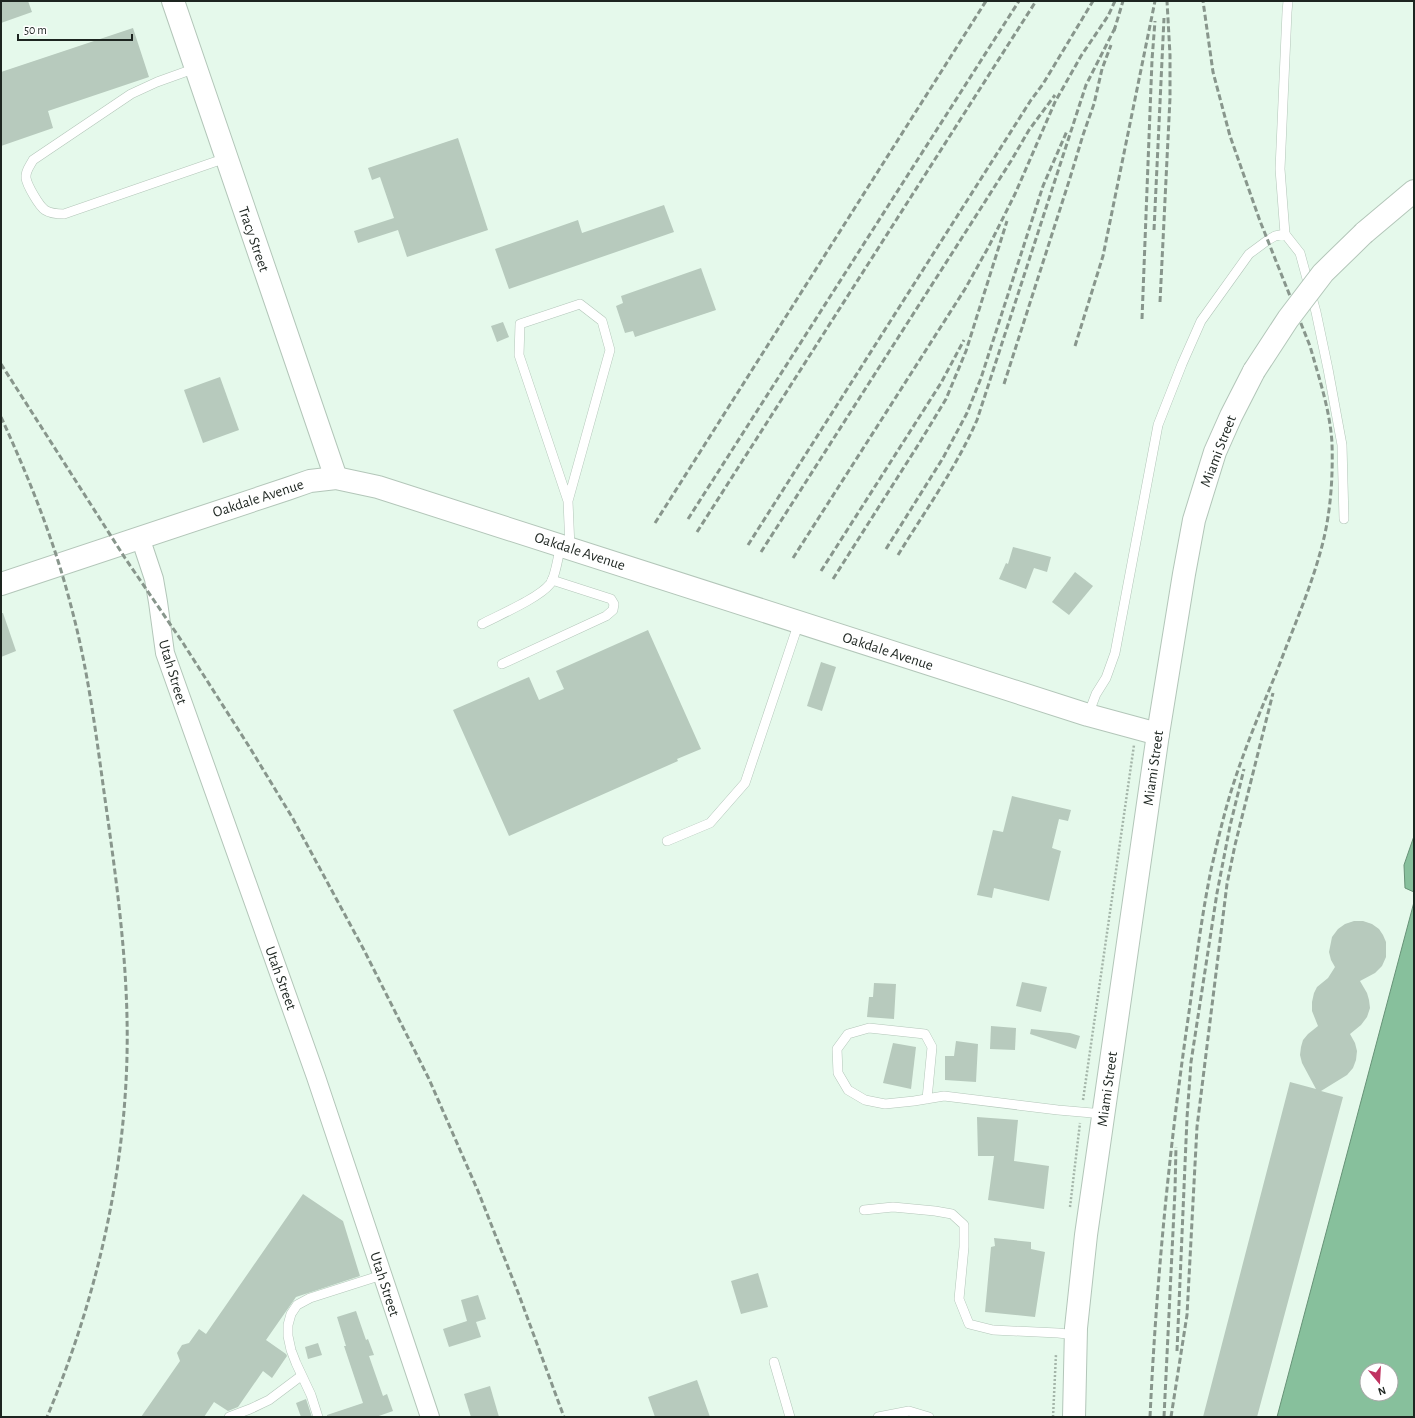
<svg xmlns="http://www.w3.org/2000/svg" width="1415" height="1418" font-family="'Alegreya Sans',sans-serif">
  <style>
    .water { fill: #87c09c; stroke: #679277; fill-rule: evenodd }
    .building { fill: #b7cabd }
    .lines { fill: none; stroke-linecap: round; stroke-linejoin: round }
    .lane-casing { stroke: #b3c6b9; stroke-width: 10 }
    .street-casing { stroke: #b3c6b9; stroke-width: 20 }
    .secondary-casing { stroke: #b3c6b9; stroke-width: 24 }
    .path { stroke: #a4b5a9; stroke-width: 2.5; stroke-dasharray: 2 2; stroke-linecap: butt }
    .lane { stroke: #fff; stroke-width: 9 }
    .street { stroke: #fff; stroke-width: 18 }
    .secondary { stroke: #fff; stroke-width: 22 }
    .rail { stroke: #88968c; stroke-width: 3; stroke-dasharray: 6 3; stroke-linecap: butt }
    .secondary-bridge-casing { stroke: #b3c6b9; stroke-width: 24; stroke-linecap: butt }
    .secondary-bridge { stroke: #fff; stroke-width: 22 }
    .labels { text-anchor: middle; stroke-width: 3; stroke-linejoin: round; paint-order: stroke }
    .street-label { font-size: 15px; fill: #1d2520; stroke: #fff }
  </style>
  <rect width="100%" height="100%" fill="#e5f9eb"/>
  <!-- water -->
  <g class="water">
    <path d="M1414,836V892L1405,888L1404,865Z"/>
    <path d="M1414,902V1417H1277ZM1367,1370H1391V1394H1367Z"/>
  </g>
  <!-- building -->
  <g class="building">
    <path d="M1,1H28L32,12L1,23Z"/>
    <path d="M133,28L149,77L48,111L53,128L1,146V72Z"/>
    <path d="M458,138L488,230L407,257L398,230L358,243L354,231L394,218L380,177L372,180L368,168Z"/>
    <path d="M664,205L674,232L509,289L495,249L578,220L582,233Z"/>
    <path d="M701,268L716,310L635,337L633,331L625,333L616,306L623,303L621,296Z"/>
    <path d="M503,322L509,337L497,342L491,326Z"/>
    <path d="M220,377L239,430L203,443L184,390Z"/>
    <path d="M1013,547L1051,557L1047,572L1034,568L1026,589L999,579L1006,563L1008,564Z"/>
    <path d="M1075,572L1093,586L1069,615L1052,602Z"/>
    <path d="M1,613H3L16,651L1,657Z"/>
    <path d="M648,630L701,749L677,759L678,761L509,836L453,710L529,677L539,700L564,689L556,671Z"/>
    <path d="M821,662L836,667L822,711L807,706Z"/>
    <path d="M1012,796L1071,810L1068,821L1059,819L1052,848L1061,851L1049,901L994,888L992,898L977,895L993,830L1003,832Z"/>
    <path d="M1354,921H1363L1372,924L1379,929L1383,935L1386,942V957L1382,966L1375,973L1360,981L1367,993L1369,1000L1370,1008L1367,1017L1361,1025L1350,1034L1355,1043L1357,1051L1356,1060L1353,1068L1347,1075L1321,1091L1343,1097L1257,1417H1203L1290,1082L1316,1089L1302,1063L1300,1055L1301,1047L1303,1040L1308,1034L1318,1026L1312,1011V1002L1314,993L1317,987L1328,978L1335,967L1331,960L1329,952L1332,937L1338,929L1345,924Z"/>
    <path d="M1022,982L1047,987L1041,1012L1016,1006Z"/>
    <path d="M874,983L896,984L894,1019L867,1017L869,997H873Z"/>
    <path d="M991,1026L1016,1028L1015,1050L990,1049Z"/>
    <path d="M1031,1029L1070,1033L1080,1036L1076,1049L1030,1034Z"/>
    <path d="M956,1041L978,1044L976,1082L945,1080V1056H954Z"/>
    <path d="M893,1043L916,1047L911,1089L883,1083Z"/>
    <path d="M977,1117L1018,1120L1014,1161L1049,1166L1044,1209L988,1200L994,1156H978Z"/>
    <path d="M303,1194L343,1221L360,1276L296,1297L266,1340L286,1354L287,1356L272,1378L263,1371L238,1407L228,1411L214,1402L204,1417H141L180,1361L177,1353L182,1345L189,1343L199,1329L206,1334Z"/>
    <path d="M994,1238L1031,1242V1249L1045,1252L1035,1317L985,1312L991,1247L995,1246Z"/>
    <path d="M758,1273L768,1307L741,1314L731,1281Z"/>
    <path d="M478,1295L486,1319L476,1322L481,1337L449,1347L443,1329L467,1321L461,1300Z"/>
    <path d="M356,1311L366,1340L368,1339L374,1355L369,1356L383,1396L387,1394L393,1411L376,1417H327V1415L363,1403L344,1346H346L337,1317Z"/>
    <path d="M318,1343L322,1355L308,1359L305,1347Z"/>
    <path d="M697,1380L710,1417H655L648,1397Z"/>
    <path d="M490,1386L499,1417H471L464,1394Z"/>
    <path d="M306,1399L312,1417H301L296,1403Z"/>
  </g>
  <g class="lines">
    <defs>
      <g id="lane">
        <path d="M196,68L157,82L131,94L33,160C30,166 25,171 26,178C27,185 39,206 45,210C51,214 58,214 64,214L226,158"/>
        <path d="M1285,234L1280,169L1287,12L1288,1"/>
        <path d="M568,501L610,350L602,321L580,304L520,324L519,355L568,501L570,548"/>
        <path d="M482,624C499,615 539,598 550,584C556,576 558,555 561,545"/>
        <path d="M502,664L606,616L613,610L614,604L611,599L552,580"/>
        <path d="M1088,715L1096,694L1106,678L1115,653L1158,425L1182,364L1201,321L1249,254L1268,240L1275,236L1285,234L1300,253L1316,312L1328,369L1342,445L1344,519"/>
        <path d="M667,841L710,823L745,783L799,622"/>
        <path d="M927,1099L932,1047L925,1034L869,1028L848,1034L837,1049L838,1073L848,1090L865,1100L885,1104L914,1101L944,1096L1058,1110L1104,1114"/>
        <path d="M864,1210L893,1207L935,1211L952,1214L964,1225V1247L959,1299L969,1324L993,1330L1058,1333L1076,1335"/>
        <path d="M774,1362L790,1417"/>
        <path d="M229,1417L250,1409L269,1400L301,1376"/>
        <path d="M318,1417L311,1395L296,1363L291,1350L288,1336V1325L291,1314L297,1305L310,1298L382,1275"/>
        <path d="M878,1417L909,1411L929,1417"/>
      </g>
      <path id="street" d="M140,537L154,579L158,602L165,653L316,1077L430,1417"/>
      <g id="secondary">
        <path d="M173,1L336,478"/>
        <path d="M1364,233L1414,191"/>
        <path d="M1,584L287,489L310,481L336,478L378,487L1088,715L1158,734"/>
        <path d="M1074,1417L1076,1328L1086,1235L1158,734L1184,574L1194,520L1215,452L1231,416L1254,371"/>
      </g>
    </defs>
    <!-- lane casing -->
    <use href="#lane" class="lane-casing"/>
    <!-- street casing -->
    <use href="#street" class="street-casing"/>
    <!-- secondary casing -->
    <use href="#secondary" class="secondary-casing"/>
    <!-- path -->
    <g class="path">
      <path d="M1083,1100L1134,745"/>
      <path d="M1070,1207L1080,1123"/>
      <path d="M1053,1417L1056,1354"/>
    </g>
    <!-- lane -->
    <use href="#lane" class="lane"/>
    <!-- street -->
    <use href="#street" class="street"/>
    <!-- secondary -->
    <use href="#secondary" class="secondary"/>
    <!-- rail -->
    <g class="rail">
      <path d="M1114,31L1123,1"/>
      <path d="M1154,230L1164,18"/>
      <path d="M1160,302L1170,98V55L1167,1"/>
      <path d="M1142,319L1152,60L1155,21"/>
      <path d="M1075,346L1103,256L1155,1"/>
      <path d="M1,364L125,558L183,643L250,748L292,817L364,950L429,1079L478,1191L519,1295L564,1417"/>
      <path d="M1004,384L1070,178L1083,135L1094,104L1102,69L1111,45"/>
      <path d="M1,417C29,478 54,540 71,606C88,669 96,734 105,799C117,884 129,970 127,1056C124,1180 95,1303 47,1417"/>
      <path d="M688,519L1019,1"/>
      <path d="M655,523L986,1"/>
      <path d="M697,532L1036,1"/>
      <path d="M748,545L1031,100L1043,84L1093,1"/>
      <path d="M886,549L943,458L967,413L981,378L1043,186L1067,131"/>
      <path d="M761,552L1011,161L1029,130L1055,95"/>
      <path d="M898,555C925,511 956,468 977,420L1086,85L1116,26"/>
      <path d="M793,558L965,289L989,246L1015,194L1055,102L1081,56L1108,16L1115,1"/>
      <path d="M821,571L941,383L964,340"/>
      <path d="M833,579L920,442L946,399L966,351L1007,221"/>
      <path d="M1177,1351L1187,1118L1191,1062L1217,893L1230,826L1244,769"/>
      <path d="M1150,1417C1156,1288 1168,1161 1186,1033C1194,979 1200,924 1211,870C1218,839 1225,809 1235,779C1247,743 1262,707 1277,671C1293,628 1312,586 1323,542C1331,510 1333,475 1332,443C1330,410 1319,378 1310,346L1260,221L1230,136L1213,72L1203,1"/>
      <path d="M1164,1417L1175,1190L1176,1147"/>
      <path d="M1171,1417L1187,1315L1197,1127L1227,884L1235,845L1273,693"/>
    </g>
    <defs>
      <path id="secondary-bridge" d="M1254,371L1288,319L1323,273L1364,233"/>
    </defs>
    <!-- secondary-bridge casing -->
    <use href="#secondary-bridge" class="secondary-bridge-casing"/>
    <!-- secondary-bridge -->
    <use href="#secondary-bridge" class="secondary-bridge"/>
  </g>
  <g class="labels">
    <!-- street labels -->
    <g class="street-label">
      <text transform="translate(254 239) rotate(71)" y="5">Tracy Street</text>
      <text transform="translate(1218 451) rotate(-69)" y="5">Miami Street</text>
      <text transform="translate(258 498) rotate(-18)" y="5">Oakdale Avenue</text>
      <text transform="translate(580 551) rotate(18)" y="5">Oakdale Avenue</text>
      <text transform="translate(888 651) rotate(18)" y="5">Oakdale Avenue</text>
      <text transform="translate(173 672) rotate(73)" y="5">Utah Street</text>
      <text transform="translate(1153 768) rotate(-82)" y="5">Miami Street</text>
      <text transform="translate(281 978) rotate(70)" y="5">Utah Street</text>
      <text transform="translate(1107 1089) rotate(-82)" y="5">Miami Street</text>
      <text transform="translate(385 1284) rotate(72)" y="5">Utah Street</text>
    </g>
  </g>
  <!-- border -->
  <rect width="1415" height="1418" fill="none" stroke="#1d2520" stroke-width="4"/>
  <!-- north arrow -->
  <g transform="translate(1379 1382) rotate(162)"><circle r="19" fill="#ffffff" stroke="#a5a8a6"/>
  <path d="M0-3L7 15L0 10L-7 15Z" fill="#c03361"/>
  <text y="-6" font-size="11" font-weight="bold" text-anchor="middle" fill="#1d2520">N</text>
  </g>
  <!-- scale -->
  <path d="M18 34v6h114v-6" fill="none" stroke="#1d2520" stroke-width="2"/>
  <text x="24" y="34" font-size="12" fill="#1d2520" stroke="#ffffff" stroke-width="3" paint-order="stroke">50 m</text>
</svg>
